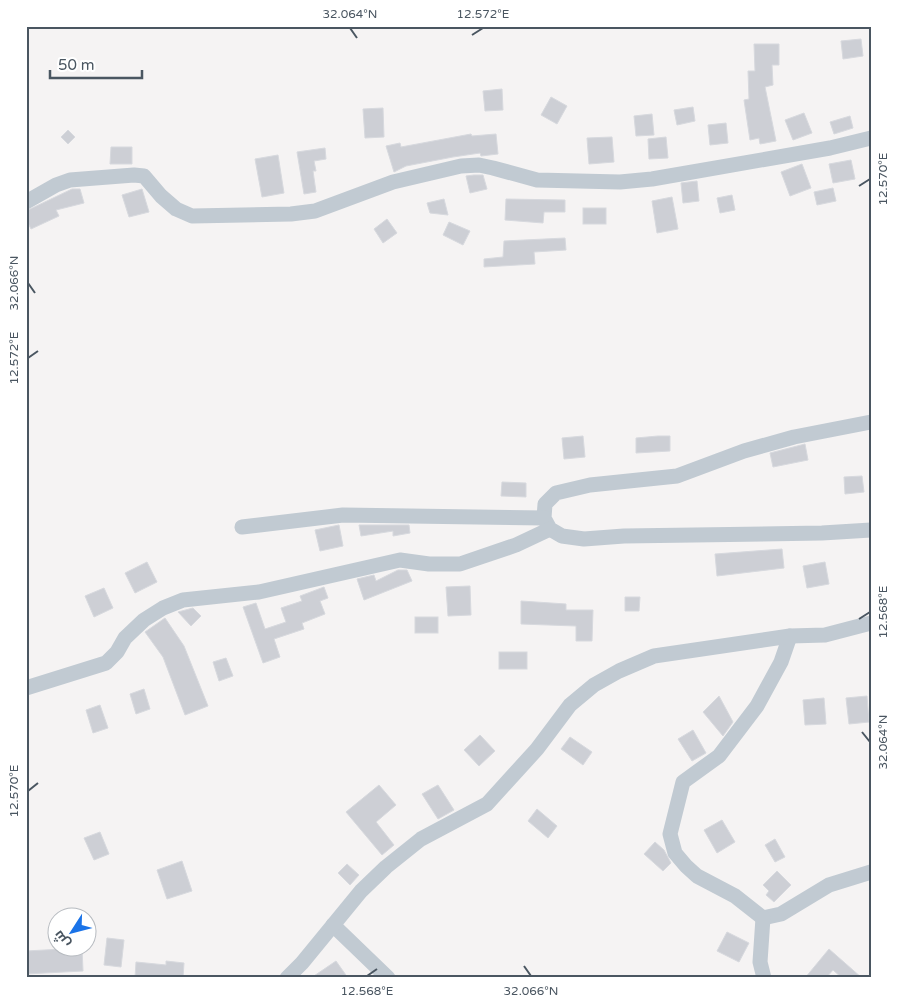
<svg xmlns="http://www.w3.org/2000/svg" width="897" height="1004" font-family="'Varela Round',Cairo,sans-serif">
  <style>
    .building { fill: #cdcfd5; stroke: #d7d9de }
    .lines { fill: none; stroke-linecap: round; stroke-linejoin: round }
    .minor { stroke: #c1cad2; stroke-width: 15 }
    .ticks { fill: none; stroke: #4a5661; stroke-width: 2 }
    .neatline { fill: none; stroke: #4a5661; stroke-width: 2 }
    .ticks-label { font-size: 12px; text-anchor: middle; fill: #4a5661 }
  </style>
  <rect width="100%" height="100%" fill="#f5f3f3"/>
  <!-- building -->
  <g class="building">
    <path d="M861,39L863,56L843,59L841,41Z"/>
    <path d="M754,44H779V65H772L773,85L765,87L776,141L760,144L759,138L750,140L744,100L749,99L748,71H755Z"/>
    <path d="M502,89L503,110L485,111L483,91Z"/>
    <path d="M551,97L567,106L557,124L541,115Z"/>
    <path d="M693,107L695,121L677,125L674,110Z"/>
    <path d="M383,108L384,137L365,138L363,109Z"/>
    <path d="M804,113L812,133L793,140L785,120Z"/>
    <path d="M652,114L654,135L636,136L634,116Z"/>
    <path d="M850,116L853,128L834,134L830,122Z"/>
    <path d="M726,123L728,143L710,145L708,125Z"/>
    <path d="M68,130L75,137L68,144L61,137Z"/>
    <path d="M471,134L472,136L496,134L498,154L481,156L480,153L453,157L406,166L394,172L386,146L400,143L401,147Z"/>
    <path d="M612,137L614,162L589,164L587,138Z"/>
    <path d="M666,137L668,158L649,159L648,139Z"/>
    <path d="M111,147H132V164H110Z"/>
    <path d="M325,148L326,159L314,161L316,171H313L316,192L304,194L297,152Z"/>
    <path d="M278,155L284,193L262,197L255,159Z"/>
    <path d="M851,160L855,179L833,183L829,164Z"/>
    <path d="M802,164L811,188L790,196L781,172Z"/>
    <path d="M474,175H483L487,189L470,193L466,176Z"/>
    <path d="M697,181L699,201L683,203L681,183Z"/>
    <path d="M833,188L836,201L817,205L814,192Z"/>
    <path d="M72,189H80L84,203L56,210L59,216L31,229L26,219V211Z"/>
    <path d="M142,189L149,212L129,217L122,195Z"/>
    <path d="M732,195L735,210L720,213L717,198Z"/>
    <path d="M672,197L678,229L657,233L652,201Z"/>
    <path d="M444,199L448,215L430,213L427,203Z"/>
    <path d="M506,199L565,200V212H544L543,223L505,220Z"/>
    <rect x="583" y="208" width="23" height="16"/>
    <path d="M387,219L397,233L383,243L374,229Z"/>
    <path d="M449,222L470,231L463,245L443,235Z"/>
    <path d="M565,238L566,250L534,252L535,264L484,267V259L503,257L504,241Z"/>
    <path d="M583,436L585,457L564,459L562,438Z"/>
    <path d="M658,436H670V451L636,453V438Z"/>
    <path d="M805,444L808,460L773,467L770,453Z"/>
    <path d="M862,476L864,492L845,494L844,477Z"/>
    <path d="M502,482L526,483V497L501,496Z"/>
    <path d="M339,525L343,546L320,551L315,530Z"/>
    <path d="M359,525H409L410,533L393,536V531L361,536Z"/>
    <path d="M782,549L784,568L717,576L715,554Z"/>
    <path d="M147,562L157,582L135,593L125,573Z"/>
    <path d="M825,562L829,584L807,588L803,566Z"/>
    <path d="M398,570H407L412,581L364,600L357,579L374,575L376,581Z"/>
    <path d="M470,586L471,615L448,616L446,587Z"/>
    <path d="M324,587L328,598L320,601L325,614L302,623L304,629L274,639L280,657L263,663L243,607L256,603L265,629L286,622L281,608L302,601L300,596Z"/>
    <path d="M104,588L113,608L94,617L85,596Z"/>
    <path d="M625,597H640L639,611H625Z"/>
    <path d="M521,601L566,604V610H593L592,641H576V626L521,624Z"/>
    <path d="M193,608L201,616L191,626L178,612Z"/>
    <rect x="415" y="617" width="23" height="16"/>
    <path d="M165,618L184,646L208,706L185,715L163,657L145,632Z"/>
    <rect x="499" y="652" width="28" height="17"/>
    <path d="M226,658L233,676L219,681L213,662Z"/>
    <path d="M144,689L150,709L136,714L130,694Z"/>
    <path d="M719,696L733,722L723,736L703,712Z"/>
    <path d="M867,696L869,722L849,724L846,698Z"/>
    <path d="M824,698L826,724L805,725L803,700Z"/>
    <path d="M100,705L108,728L93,733L86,710Z"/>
    <path d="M693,730L706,753L692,761L678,739Z"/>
    <path d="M480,735L495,751L479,766L464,750Z"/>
    <path d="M570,737L592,752L583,765L561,749Z"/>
    <path d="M379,785L396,805L376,822L394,845L382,855L346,812Z"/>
    <path d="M438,785L454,810L438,819L422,794Z"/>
    <path d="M537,809L557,826L548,838L528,821Z"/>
    <path d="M722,820L735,842L717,853L704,830Z"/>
    <path d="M100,832L109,854L94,860L84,838Z"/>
    <path d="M775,839L785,857L775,862L765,845Z"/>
    <path d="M655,842L664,850L671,863L663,871L644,854Z"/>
    <path d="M182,861L192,891L167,899L157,870Z"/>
    <path d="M347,864L359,875L350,885L338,873Z"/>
    <path d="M777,871L791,885L774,902L766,895L769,891L763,885Z"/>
    <path d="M727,932L749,943L739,962L717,951Z"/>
    <path d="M107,938L124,940L121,967L104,965Z"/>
    <path d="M82,948L83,971L26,974V951Z"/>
    <path d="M829,949L862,978H842L833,970L826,978H805Z"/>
    <path d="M166,961L184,963L183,978H135L136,962L166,965Z"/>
    <path d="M336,961L348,978H311Z"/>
  </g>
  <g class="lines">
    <!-- minor -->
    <g class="minor">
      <path d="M26,202L56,185L70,180L134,175L144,176L161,196L176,209L192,216L291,214L315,211L393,182L461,166L479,165L493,168L537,180L620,182L652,179L830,148L871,138"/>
      <path d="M871,422L794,437L744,451L677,476L590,485L556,493L545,504L544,518L550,529L562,536L584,539L624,536L822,533L871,530"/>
      <path d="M242,527L343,515L544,518"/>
      <path d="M790,636L781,662L757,706L719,756L683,782L670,834L675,853L686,866L697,876L735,896L763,918L781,914L829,885L871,872"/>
      <path d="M26,688L106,663L117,652L125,638L144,620L163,608L183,600L259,592L400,560L429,564H460L516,545L550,529"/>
      <path d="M763,918L760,962L764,978"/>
      <path d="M333,925L388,978"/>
      <path d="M287,978L302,963L361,891L386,867L421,839L487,804L537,749L570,705L594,685L619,671L654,656L790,636L825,635L871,623"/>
    </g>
  </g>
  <!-- ticks -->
  <path class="ticks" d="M350,28L357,38M472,35L483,28M859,186L870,179M28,283L35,293M28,358L38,351M859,619L870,612M862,732L870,742M28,791L38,783M524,966L531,976M367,976L377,969"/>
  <!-- border -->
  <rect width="897" height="1004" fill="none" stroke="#ffffff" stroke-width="55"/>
  <!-- north arrow -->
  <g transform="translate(72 932) rotate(234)"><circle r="24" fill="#ffffff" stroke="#b7bbc0"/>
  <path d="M0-4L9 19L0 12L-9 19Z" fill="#1a73e8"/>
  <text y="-8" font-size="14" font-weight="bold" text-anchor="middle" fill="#4a5661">ش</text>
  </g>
  <!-- scale -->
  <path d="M50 70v8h92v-8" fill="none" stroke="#4a5661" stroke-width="2.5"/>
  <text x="58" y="70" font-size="15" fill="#4a5661" stroke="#ffffff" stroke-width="4" paint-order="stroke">50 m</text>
  <rect x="28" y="28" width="842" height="948" class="neatline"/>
  <g class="ticks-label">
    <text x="350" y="18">32.064°N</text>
    <text x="483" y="18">12.572°E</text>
    <text transform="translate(883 179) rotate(-90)" y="4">12.570°E</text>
    <text transform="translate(14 283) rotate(-90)" y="4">32.066°N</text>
    <text transform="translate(14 358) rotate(-90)" y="4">12.572°E</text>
    <text transform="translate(883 612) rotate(-90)" y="4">12.568°E</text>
    <text transform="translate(883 742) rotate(-90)" y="4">32.064°N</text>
    <text transform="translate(14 791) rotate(-90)" y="4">12.570°E</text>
    <text x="367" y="995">12.568°E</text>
    <text x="531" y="995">32.066°N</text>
  </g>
</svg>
